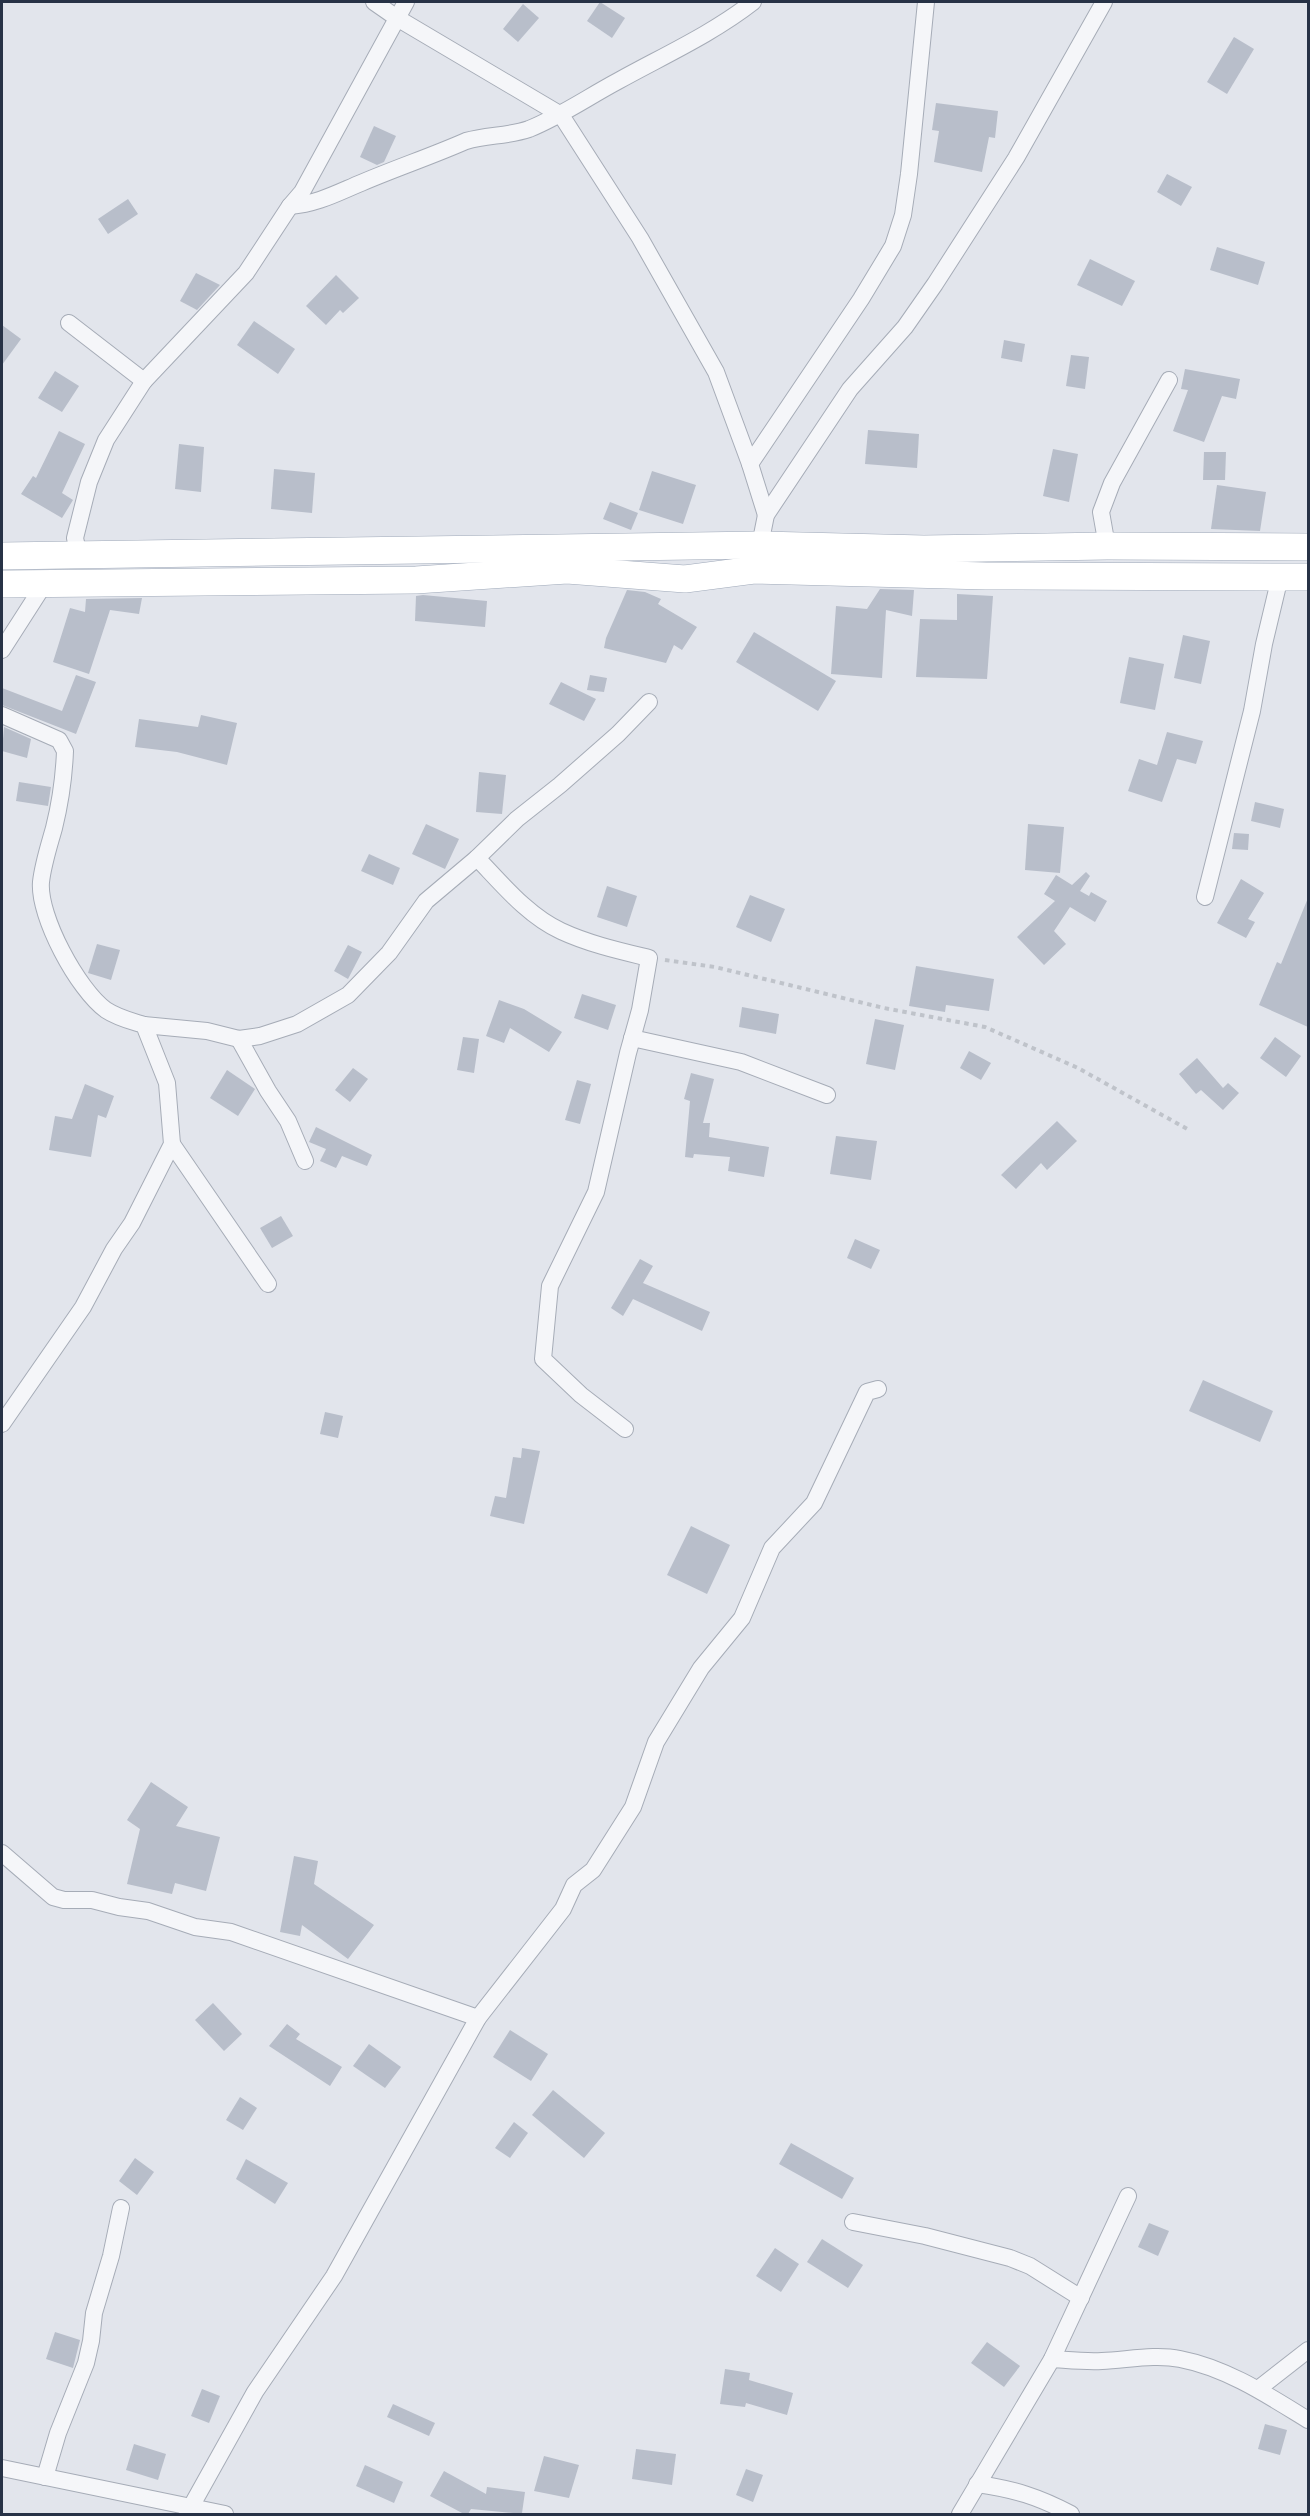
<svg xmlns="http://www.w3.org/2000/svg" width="1310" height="2516" font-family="'Nunito Sans',sans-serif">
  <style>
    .building { fill: #b8beca }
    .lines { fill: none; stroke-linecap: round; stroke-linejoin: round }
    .minor-casing { stroke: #a6acb7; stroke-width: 18 }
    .primary-casing { stroke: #9fa9b9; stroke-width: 28 }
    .path { stroke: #bfc3ca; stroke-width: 4; stroke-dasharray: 4.5 4.5; stroke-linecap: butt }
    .minor { stroke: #f5f6f9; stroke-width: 16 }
    .primary { stroke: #fff; stroke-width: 27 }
  </style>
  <rect width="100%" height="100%" fill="#e2e5ec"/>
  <!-- building -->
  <g class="building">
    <path d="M600,2L625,18L612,38L587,21Z"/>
    <path d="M523,4L539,18L518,42L503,29Z"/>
    <path d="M1234,37L1254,49L1227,94L1207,82Z"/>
    <path d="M936,103L998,111L995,138L989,137L982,172L934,162L939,131L932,130Z"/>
    <path d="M374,126L396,136L384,162L377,165L360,157Z"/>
    <path d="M1167,174L1192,187L1181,206L1157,192Z"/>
    <path d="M128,199L138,214L108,234L98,219Z"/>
    <path d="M1217,247L1265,262L1258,285L1210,270Z"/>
    <path d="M1090,259L1135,281L1122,306L1077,285Z"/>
    <path d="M196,273L220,285L197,310L180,301Z"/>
    <path d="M336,275L359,298L343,313L340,310L326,325L306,306Z"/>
    <path d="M254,321L295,349L278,374L237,345Z"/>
    <path d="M2,325L21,339L2,365Z"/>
    <path d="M1004,340L1025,344L1022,362L1001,358Z"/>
    <path d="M1071,355L1089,357L1085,389L1066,386Z"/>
    <path d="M1185,369L1240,379L1236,399L1222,396L1204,442L1173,431L1188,390L1181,389Z"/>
    <path d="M55,371L79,386L62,412L38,398Z"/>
    <path d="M868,430L919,434L917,468L865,464Z"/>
    <path d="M59,431L85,444L62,493L73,500L62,518L21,494L33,476L36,478Z"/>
    <path d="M179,444L204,447L201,492L175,489Z"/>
    <path d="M1053,449L1078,454L1069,502L1043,496Z"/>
    <path d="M1204,452H1226L1225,480H1203Z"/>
    <path d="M274,469L315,473L312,513L271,509Z"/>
    <path d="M652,471L696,485L683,524L639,510Z"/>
    <path d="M1217,485L1266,492L1260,531L1211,529Z"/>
    <path d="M610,502L638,513L631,530L603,519Z"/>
    <path d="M880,589L914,590L912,616L886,610L882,678L831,674L836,606L867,609Z"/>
    <path d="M627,590L645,592L661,599L658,604L697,627L682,650L674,645L666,663L604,648L606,638Z"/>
    <path d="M957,594L993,596L987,679L916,677L920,619L957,620Z"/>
    <path d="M423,595L487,601L485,627L415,621L416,596Z"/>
    <path d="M142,598L139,614L110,610L89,674L53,662L70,608L85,612L86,599Z"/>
    <path d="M754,632L836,681L818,711L736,662Z"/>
    <path d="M1183,635L1210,641L1201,684L1174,678Z"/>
    <path d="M1129,657L1164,664L1155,710L1120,703Z"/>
    <path d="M76,675L96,682L76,734L2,705V688L62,711Z"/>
    <path d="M590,675L607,678L604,692L587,690Z"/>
    <path d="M561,682L596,699L584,721L549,704Z"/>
    <path d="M201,715L237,723L227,765L177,752L135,747L139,719L198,727Z"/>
    <path d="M4,727L31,739L27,758L2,751Z"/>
    <path d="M1167,732L1203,741L1196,764L1177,759L1162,802L1128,791L1139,759L1157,765Z"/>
    <path d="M479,772L506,775L502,814L476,812Z"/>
    <path d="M19,782L51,787L48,806L16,801Z"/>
    <path d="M1255,802L1284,809L1280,828L1251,821Z"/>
    <path d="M426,824L459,839L445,869L412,854Z"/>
    <path d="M1028,824L1064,827L1060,873L1025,870Z"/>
    <path d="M1234,833L1249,834L1248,850L1232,849Z"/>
    <path d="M369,854L400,868L393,885L361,871Z"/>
    <path d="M1086,872L1090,876L1080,891L1089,896L1091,892L1107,901L1095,922L1070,907L1054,931L1066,944L1044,965L1017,937L1055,901L1044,894L1056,875L1072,885Z"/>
    <path d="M1241,879L1264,893L1248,919L1255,922L1246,938L1217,923Z"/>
    <path d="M607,886L637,896L627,927L597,917Z"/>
    <path d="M750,895L785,909L771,942L736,927Z"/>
    <path d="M1308,898V1027L1259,1005L1277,962L1281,964Z"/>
    <path d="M97,944L120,950L111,980L88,973Z"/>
    <path d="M348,945L362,952L348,979L334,971Z"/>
    <path d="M916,966L994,979L989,1011L946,1005L945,1012L909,1006Z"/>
    <path d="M582,994L616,1005L608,1030L574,1018Z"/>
    <path d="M499,1000L524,1009L562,1032L549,1052L510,1028L504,1043L486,1036Z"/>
    <path d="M742,1007L779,1014L776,1034L739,1027Z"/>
    <path d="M875,1019L904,1025L895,1070L866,1064Z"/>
    <path d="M463,1037L479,1039L474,1073L457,1070Z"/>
    <path d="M1275,1037L1301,1056L1286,1077L1260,1058Z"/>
    <path d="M969,1051L991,1063L981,1080L960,1068Z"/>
    <path d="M1197,1058L1223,1088L1228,1083L1239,1093L1223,1110L1201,1090L1196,1094L1179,1074Z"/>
    <path d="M353,1068L368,1079L350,1102L335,1090Z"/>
    <path d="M227,1070L255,1089L238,1116L210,1098Z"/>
    <path d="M691,1073L714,1079L703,1123H710L709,1137L769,1147L764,1177L728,1171L730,1157L694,1154L693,1158L685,1157L690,1101L684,1099Z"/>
    <path d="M577,1080L591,1084L580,1124L565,1120Z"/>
    <path d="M85,1084L114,1096L106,1118L98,1115L91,1157L49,1150L55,1116L72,1119Z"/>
    <path d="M1057,1121L1077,1141L1047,1170L1041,1163L1016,1189L1001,1175Z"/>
    <path d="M316,1127L372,1155L367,1166L342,1156L336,1168L320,1161L326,1149L309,1142Z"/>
    <path d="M836,1136L877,1141L871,1180L830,1174Z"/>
    <path d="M281,1216L293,1236L272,1248L260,1228Z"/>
    <path d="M855,1239L880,1250L871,1269L847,1258Z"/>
    <path d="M640,1259L653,1266L643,1283L710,1312L702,1331L633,1299L623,1316L611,1308Z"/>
    <path d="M1203,1380L1273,1411L1260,1442L1189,1411Z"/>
    <path d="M325,1412L343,1416L338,1438L320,1434Z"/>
    <path d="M522,1448L540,1451L524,1524L490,1516L495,1496L506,1498L513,1457L521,1458Z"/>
    <path d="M691,1526L730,1545L707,1594L667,1575Z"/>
    <path d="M151,1782L188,1807L176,1826L220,1837L206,1891L175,1883L172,1894L127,1884L140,1829L127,1820Z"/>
    <path d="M294,1856L318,1861L314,1884L374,1925L348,1959L302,1925L300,1936L280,1932Z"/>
    <path d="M213,2003L242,2034L224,2051L195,2020Z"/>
    <path d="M287,2024L300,2034L296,2039L342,2067L330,2086L269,2046Z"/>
    <path d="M510,2030L548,2054L531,2081L493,2057Z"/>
    <path d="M369,2044L401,2067L385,2088L353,2066Z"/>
    <path d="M553,2090L605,2133L584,2158L532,2115Z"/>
    <path d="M240,2097L257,2108L243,2130L226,2120Z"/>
    <path d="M514,2122L528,2133L510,2158L495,2148Z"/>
    <path d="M791,2143L854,2178L842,2199L779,2164Z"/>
    <path d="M135,2158L154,2172L137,2195L119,2181Z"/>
    <path d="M246,2159L288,2183L275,2204L236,2179Z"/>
    <path d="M1149,2223L1169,2231L1158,2256L1138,2247Z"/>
    <path d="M822,2239L863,2265L848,2288L807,2262Z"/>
    <path d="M775,2248L799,2264L781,2292L756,2276Z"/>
    <path d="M55,2332L80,2340L73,2368L46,2359Z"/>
    <path d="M987,2342L1020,2366L1004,2387L971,2363Z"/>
    <path d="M725,2369L750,2373L749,2380L793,2393L787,2415L746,2403L745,2407L720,2404Z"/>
    <path d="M202,2389L220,2396L209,2423L191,2416Z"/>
    <path d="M393,2404L435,2423L429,2436L387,2417Z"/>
    <path d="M1265,2424L1287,2430L1280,2455L1258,2449Z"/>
    <path d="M134,2444L166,2454L158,2480L126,2470Z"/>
    <path d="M636,2449L676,2454L672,2485L632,2479Z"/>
    <path d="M544,2456L579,2465L569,2498L534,2491Z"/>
    <path d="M365,2465L403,2482L394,2503L356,2486Z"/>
    <path d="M746,2469L763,2475L753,2502L736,2495Z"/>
    <path d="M444,2471L486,2494L487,2487L525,2492L522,2513L524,2514L471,2509L468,2514H464L430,2496Z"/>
  </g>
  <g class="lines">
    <defs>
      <g id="minor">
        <path d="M374,2L397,18L561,115L640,238L716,372L750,464L766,515"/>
        <path d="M290,206C317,204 337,193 361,183C396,168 432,156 466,141C487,135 509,136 529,129C561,116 588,97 618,81C663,56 712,34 753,2"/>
        <path d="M69,323L144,381"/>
        <path d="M750,464L861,299L893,246L903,215L909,174L926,2"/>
        <path d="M760,545L766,515L850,389L905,327L935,284L1016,158L1104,2"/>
        <path d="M1107,546L1101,512L1112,483L1169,380"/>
        <path d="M79,556L75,538L89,482L106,440L144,381L246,273L290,206L302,192L406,2"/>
        <path d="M2,650L45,583"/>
        <path d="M2,715L59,740L65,751C64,776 60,804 54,828C49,846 43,864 41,882C38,916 78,990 106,1010C118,1018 131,1021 144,1025L167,1083L172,1144L132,1223L114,1249L83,1307L2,1424"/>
        <path d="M477,858C502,884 528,916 561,931C589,944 620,951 649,958L640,1010L628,1053L596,1192L550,1286L543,1359L581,1395L625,1429"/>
        <path d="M1205,897L1252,711L1264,644L1280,577"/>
        <path d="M144,1025L207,1031L239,1039L260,1036L297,1024L348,995L389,953L426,901L477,858L517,819L560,785L618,734L649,702"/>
        <path d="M632,1038L741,1062L827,1095"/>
        <path d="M239,1039L268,1091L288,1121L305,1161"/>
        <path d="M172,1144L268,1284"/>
        <path d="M2,1853L53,1897L64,1900H92L119,1907L148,1911L195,1927L231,1932L478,2018"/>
        <path d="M853,2222L925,2236L1010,2258L1030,2266L1081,2298"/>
        <path d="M1052,2359C1068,2360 1086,2362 1102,2361C1127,2360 1155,2354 1180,2359C1227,2368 1269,2396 1308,2420"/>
        <path d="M1258,2389L1308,2350"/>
        <path d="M2,2468L225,2514"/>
        <path d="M45,2477L58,2433L86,2363L91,2341L94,2313L111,2256L121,2208"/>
        <path d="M977,2484C1014,2489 1039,2497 1071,2514"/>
        <path d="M187,2514L255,2392L334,2276L478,2018L563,1909L574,1885L593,1870L633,1807L656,1742L701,1668L742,1618L772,1548L814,1503L867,1392L878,1389"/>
        <path d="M960,2514L1052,2359L1128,2196"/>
      </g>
      <g id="primary">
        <path d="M2,556L760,545L924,549L1107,546L1308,547"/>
        <path d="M2,584L416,580L567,570L685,579L754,570L986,576L1308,577"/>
      </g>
    </defs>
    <!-- minor casing -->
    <use href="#minor" class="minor-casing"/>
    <!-- primary casing -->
    <use href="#primary" class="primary-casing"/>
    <!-- path -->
    <path class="path" d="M665,960L715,967L884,1008L985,1027L1078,1068L1189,1130"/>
    <!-- minor -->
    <use href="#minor" class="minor"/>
    <!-- primary -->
    <use href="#primary" class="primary"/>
  </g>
  <!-- border -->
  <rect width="1310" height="2516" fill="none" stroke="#273246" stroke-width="6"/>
</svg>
